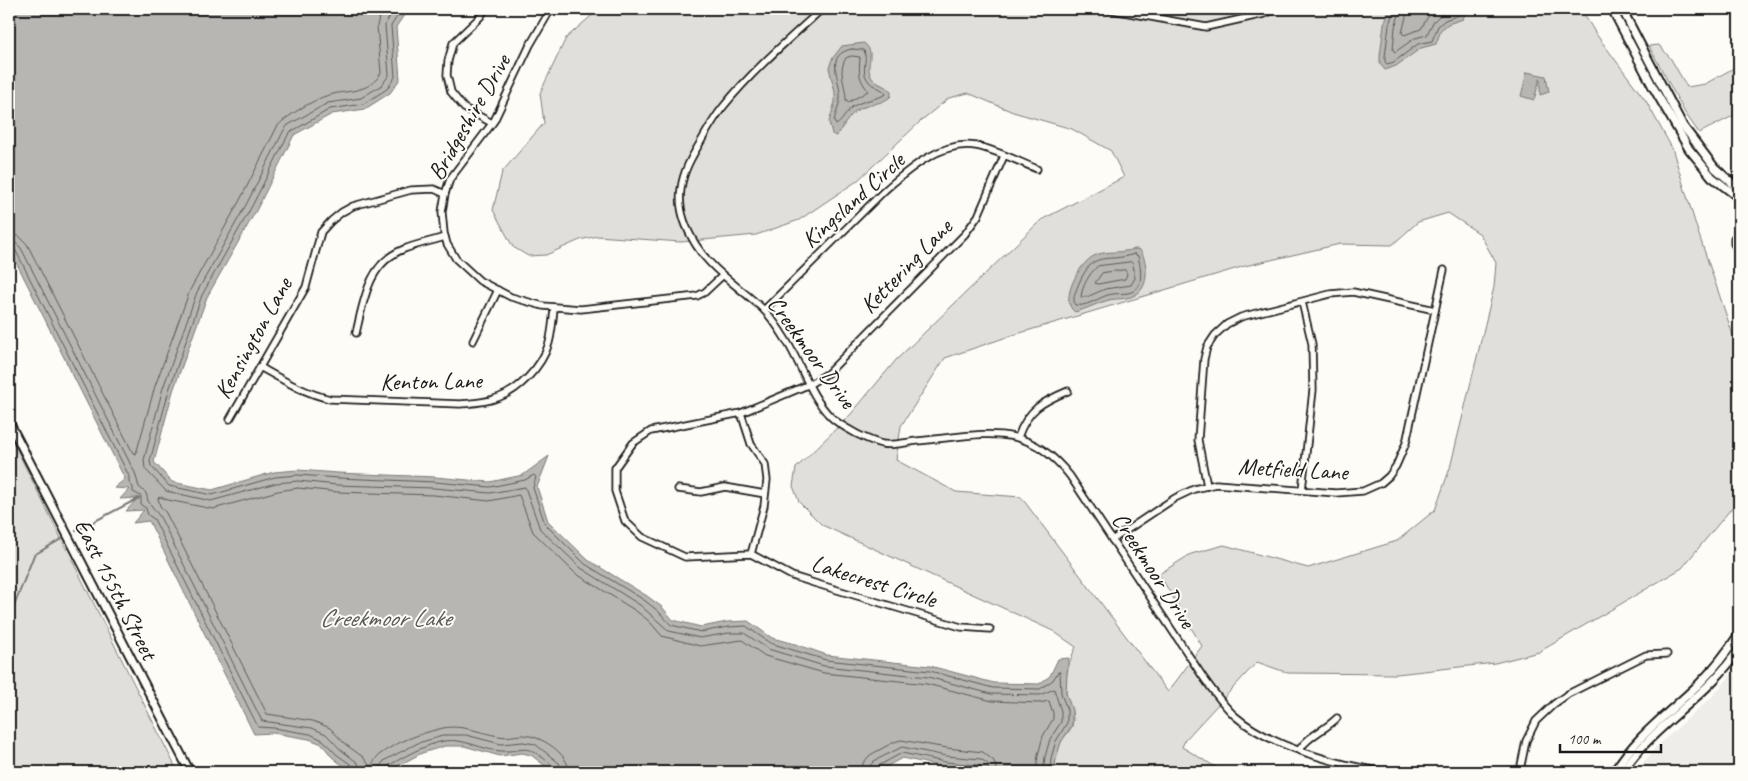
<svg xmlns="http://www.w3.org/2000/svg" width="1748" height="781" font-family="Caveat,sans-serif">
  <style>
    .built { fill: #eeede9 }
    .green { fill: #e0dfdb; stroke: #7e7e7c; fill-rule: evenodd }
    .water { fill: #b7b6b2; stroke: #797876 }
    .lines { fill: none; stroke-linecap: round; stroke-linejoin: round }
    .shore { stroke: #5a5a58; stroke-width: 1 }
    .stream { stroke: #797876; stroke-width: 2 }
    .minor-casing { stroke: #1c1c1c; stroke-width: 9 }
    .tertiary-casing { stroke: #1c1c1c; stroke-width: 11 }
    .minor { stroke: #fdfcf7; stroke-width: 5.5 }
    .tertiary { stroke: #fdfcf7; stroke-width: 7 }
    .labels { text-anchor: middle; stroke-width: 4; stroke-linejoin: round; paint-order: stroke }
    .street-label { font-size: 24px; fill: #1c1c1c; stroke: #fdfcf7 }
    .water-label { font-size: 25px; font-style: italic; fill: #5a5a58; stroke: #fdfcf7 }
  </style>
  <rect width="100%" height="100%" fill="#fdfcf7"/>
  <filter id="ink" filterUnits="userSpaceOnUse"><feTurbulence type="fractalNoise" baseFrequency=".02" numOctaves="2"/><feDisplacementMap in="SourceGraphic" scale="10" xChannelSelector="R" yChannelSelector="G"/><feConvolveMatrix kernelMatrix="1 2 1 2 8 2 1 2 1" color-interpolation-filters="sRGB"/></filter>
  <g filter="url(#ink)">
    <!-- built -->
    <path class="built" d="M1739,665V772H1636L1655,748L1714,695Z"/>
    <!-- green -->
    <g class="green">
      <path d="M599,9H1581L1596,34L1646,101L1672,148L1698,232L1733,335L1739,361V493L1735,504L1682,568L1539,652L1495,663L1397,674L1288,673L1257,662L1185,740L1182,747L1224,772H1127L1121,770L1116,772H1054C1055,762 1057,751 1061,742C1064,736 1070,732 1072,726C1076,714 1067,703 1066,692C1065,675 1069,661 1076,647L1053,631L822,525L799,502L793,486L796,468L851,414L896,360L1041,220L1124,177L1111,151L1072,129L1013,112L968,93L949,98L923,119L857,181L799,220L756,235L681,242L597,236L580,240L546,255L528,256L513,247L493,210L502,172L544,123L540,93L566,38ZM1448,213L1480,234L1496,263L1494,287L1450,468L1435,510L1397,541L1308,568L1224,545L1191,554L1159,574L1202,646L1168,692L1021,497L956,492L896,460L901,426L945,358L1010,336L1245,266L1340,244L1392,245L1418,222Z"/>
      <path d="M1659,45L1671,59L1687,87L1705,84L1739,65V113L1699,133L1685,113L1649,46Z"/>
      <path d="M9,434L178,772H9Z"/>
    </g>
    <!-- water -->
    <g class="water">
      <path d="M9,9H408L396,27L400,79L390,93L365,109L332,114L294,135L257,209L207,297L173,391L154,462L172,482L212,490L274,472L298,470L338,473L435,477L490,482L523,475L549,456L537,487L548,521L588,560L647,596L662,607L673,620L701,627L727,622L748,621L772,638L795,644L827,655L930,666L994,683L1039,684L1050,676L1058,659L1069,658L1067,673L1066,693L1072,710V725L1061,742L1056,759L1054,772H987L985,770L944,767L902,758L877,772L810,771L553,772L531,755L522,753L500,756L464,746H445L422,753L386,772H357L347,769L332,757L322,744L309,739L273,733L254,734L149,521L133,523L144,510L126,511L138,498L120,499L129,489L114,488L125,479L9,248Z"/>
      <path d="M1390,9H1466V11L1463,19L1448,24L1441,30L1436,44L1421,48L1396,66L1385,70L1380,64V56L1384,24Z"/>
      <path d="M864,43C876,53 866,62 870,74C873,84 884,84 891,91V96C884,104 868,104 857,110C849,116 843,127 836,136L832,134L829,122L835,102V92L829,68L832,59L842,46Z"/>
      <path d="M1527,72L1546,76L1549,92L1540,95V78L1534,100L1521,96Z"/>
      <path d="M1137,249L1140,250C1148,261 1150,288 1135,295C1127,300 1117,298 1109,300C1097,303 1087,309 1075,312C1058,301 1080,262 1094,256C1103,251 1115,253 1125,251C1129,251 1132,249 1137,249Z"/>
    </g>
    <g class="lines">
      <!-- shore -->
      <g class="shore">
        <path d="M394,9L385,25L389,75L382,85L361,98L328,103L288,125L284,130L247,203L197,292L163,388L144,460L145,469L166,491L211,501L276,483L298,481L337,485L434,488L490,493L525,487L540,529L581,568L640,605L669,631L700,638L729,633H744L768,649L824,666L928,677L991,694L1040,695L1054,689L1061,711V722L1050,739L1045,757L1043,772"/>
        <path d="M402,9L391,26L395,77L387,89L363,104L330,109L289,133L252,206L202,295L169,390L150,461L151,466L169,486L212,495L275,477L298,475L338,478L435,482L490,487L525,480L534,475L536,477L533,488L545,524L585,564L644,600L658,611L671,625L701,632L728,627L746,626L770,643L826,660L930,671L993,688L1040,689L1053,680L1058,672H1060L1061,693L1067,710V723L1056,741L1051,758L1050,772"/>
        <path d="M1394,9L1389,25L1385,57V62L1387,64L1394,62L1418,44L1432,41L1438,26L1445,20L1459,15L1461,9"/>
        <path d="M1401,9L1395,27L1393,50L1395,52L1415,38L1427,35C1430,27 1435,17 1444,13C1449,12 1451,12 1455,9"/>
        <path d="M1408,9L1402,33L1404,35L1421,29L1427,18L1437,9"/>
        <path d="M852,49L864,50C868,60 861,70 867,79C872,88 882,87 886,94C879,99 862,100 852,107C846,112 843,121 836,125L834,121C836,112 840,104 840,95C840,78 824,54 852,49Z"/>
        <path d="M852,56L860,57C859,74 858,77 868,91L849,102L846,100C846,85 837,72 846,58Z"/>
        <path d="M9,234L19,236L27,244L133,453L136,454L155,386L190,290L240,200L277,127C283,118 315,99 326,96C346,89 368,95 381,73L377,26L379,18L385,9"/>
        <path d="M9,241L16,243L21,248L135,473L139,487L146,493L148,501L160,517L262,721L312,728L326,734L340,749L358,763L361,772"/>
        <path d="M9,248H13L16,251L129,476V483L133,487V492L141,496V505L146,508L148,515L154,519L258,727L274,728L310,734L323,740L336,754L353,766L355,772"/>
        <path d="M1134,254L1138,256C1141,268 1145,290 1128,293C1120,294 1112,293 1105,296C1095,300 1085,307 1075,305C1072,297 1076,291 1079,283C1095,248 1105,264 1134,254Z"/>
        <path d="M1131,262L1133,264L1135,278L1131,285L1105,289L1087,297H1081C1082,287 1089,273 1098,266Z"/>
        <path d="M1125,270L1127,274L1125,279L1098,284L1095,283L1102,273Z"/>
        <path d="M379,772L380,766L385,760L418,743L446,735H466L501,744L523,742L535,744L559,763L562,772"/>
        <path d="M385,772L388,766C405,756 424,745 444,741C465,738 481,750 501,751C526,752 523,742 547,761C551,764 555,766 556,772"/>
        <path d="M569,772C569,753 540,735 522,735C515,735 507,738 499,736C479,733 460,723 439,729C419,734 396,742 379,755C375,758 374,764 370,766L363,757L345,744L330,728L313,721L267,714L166,513L160,506L158,498L161,497L168,500L213,509L278,491L298,488L337,492L434,495L489,501L519,495L533,532L575,573L636,611L649,621L662,636L700,646L742,640L765,656L824,673L927,684L992,701L1039,703L1049,701L1053,713V719L1043,736L1038,755L1036,772"/>
        <path d="M862,772L863,763L870,755L894,742L901,740L947,748L983,752L994,761L997,772"/>
        <path d="M869,772L870,766L874,761L902,747L946,756L981,759L988,764L989,772"/>
        <path d="M875,772L878,766L902,753L945,762L978,765L982,768L983,772"/>
      </g>
      <!-- stream -->
      <g class="stream">
        <path d="M76,531L139,498"/>
        <path d="M9,619L34,555L63,538"/>
      </g>
      <defs>
        <g id="minor">
          <path d="M485,9L481,16L453,43L448,61L447,75L451,92L464,108L492,123"/>
          <path d="M551,9L530,45L494,121L450,179L445,194L442,212L444,233L447,244L456,259L480,281L511,297L543,306L581,309L697,296L705,292L722,276"/>
          <path d="M822,9C790,38 750,73 723,107C714,118 707,131 700,143C691,158 683,172 681,189C678,208 686,229 696,245C713,272 740,287 763,309C771,317 780,330 786,340C801,364 811,398 831,417C838,424 848,429 857,434C865,438 874,442 882,444C893,446 907,442 917,441C980,436 1025,418 1070,476L1203,677C1213,691 1223,705 1235,716C1271,747 1339,765 1386,772"/>
          <path d="M1107,9L1206,27L1264,14L1276,9"/>
          <path d="M1739,233L1734,238V244L1739,250"/>
          <path d="M764,310L885,190C908,170 942,140 976,146C997,150 1017,161 1037,169"/>
          <path d="M356,333C364,300 368,263 404,249C417,244 432,241 445,237"/>
          <path d="M473,341L498,290"/>
          <path d="M260,367C283,380 304,393 330,399L460,404C471,403 483,403 494,399C518,392 542,367 549,343C552,332 553,320 554,308"/>
          <path d="M741,413L751,444L765,464L767,480L764,506L751,554"/>
          <path d="M230,419L306,287L321,232L331,221L342,212L353,206L411,190L434,189L445,194"/>
          <path d="M1018,437C1028,409 1042,402 1068,391"/>
          <path d="M1207,486L1198,440L1204,359L1207,347L1215,335L1227,324L1241,317L1330,294L1353,292L1435,310"/>
          <path d="M678,489L701,492L725,487L765,494"/>
          <path d="M1302,490L1313,390L1312,344L1302,302"/>
          <path d="M1112,540L1175,498L1194,489L1216,484L1336,493L1363,491L1381,483L1389,476L1396,466L1406,443L1444,270"/>
          <path d="M990,629L961,627L814,583L792,576L751,554L685,557L642,537L625,521L615,491V468L633,443L651,431L741,413L810,384L828,373L965,234L978,216L1004,156"/>
          <path d="M1299,750C1310,734 1324,731 1337,718"/>
          <path d="M1520,770L1526,741L1536,721L1554,704L1568,694L1646,655L1667,654"/>
          <path d="M1496,772L1520,770L1537,772"/>
        </g>
        <g id="tertiary">
          <path d="M1612,9L1653,87L1689,149L1712,177L1739,198"/>
          <path d="M1622,9L1683,126L1715,168L1739,189"/>
          <path d="M9,422L190,772"/>
          <path d="M1614,772C1636,736 1669,713 1699,684C1714,669 1727,652 1739,634"/>
          <path d="M1622,772C1654,724 1708,697 1739,649"/>
        </g>
      </defs>
      <!-- minor casing -->
      <use href="#minor" class="minor-casing"/>
      <!-- tertiary casing -->
      <use href="#tertiary" class="tertiary-casing"/>
      <!-- minor -->
      <use href="#minor" class="minor"/>
      <!-- tertiary -->
      <use href="#tertiary" class="tertiary"/>
    </g>
  </g>
  <g class="labels">
    <!-- street labels -->
    <g class="street-label">
      <text transform="translate(469 117) rotate(-60)" y="8">Bridgeshire Drive</text>
      <text transform="translate(853 200) rotate(-42)" y="8">Kingsland Circle</text>
      <text transform="translate(906 266) rotate(-46)" y="8">Kettering Lane</text>
      <text transform="translate(253 338) rotate(-61)" y="8">Kensington Lane</text>
      <text transform="translate(812 352) rotate(54)" y="8">Creekmoor Drive</text>
      <text transform="translate(431 381) rotate(-1)" y="8">Kenton Lane</text>
      <text transform="translate(1293 469) rotate(3)" y="8">Metfield Lane</text>
      <text transform="translate(1154 570) rotate(57)" y="8">Creekmoor Drive</text>
      <text transform="translate(874 581) rotate(17)" y="8">Lakecrest Circle</text>
      <text transform="translate(116 589) rotate(63)" y="8">East 155th Street</text>
    </g>
    <!-- water labels -->
    <g class="water-label">
      <text x="385" y="626">Creekmoor Lake</text>
    </g>
  </g>
  <!-- margin -->
  <rect width="1748" height="781" fill="none" stroke="#fdfcf7" stroke-width="30"/>
  <rect x="15" y="15" width="1718" height="751" fill="none" stroke="#1c1c1c" stroke-width="2" filter="url(#ink)"/>
  <!-- scale -->
  <path d="M1560 744v8h101v-8" fill="none" stroke="#1c1c1c" stroke-width="2.5"/>
  <text x="1568" y="744" font-size="15" fill="#1c1c1c" stroke="#fdfcf7" stroke-width="4" paint-order="stroke">100 m</text>
</svg>
